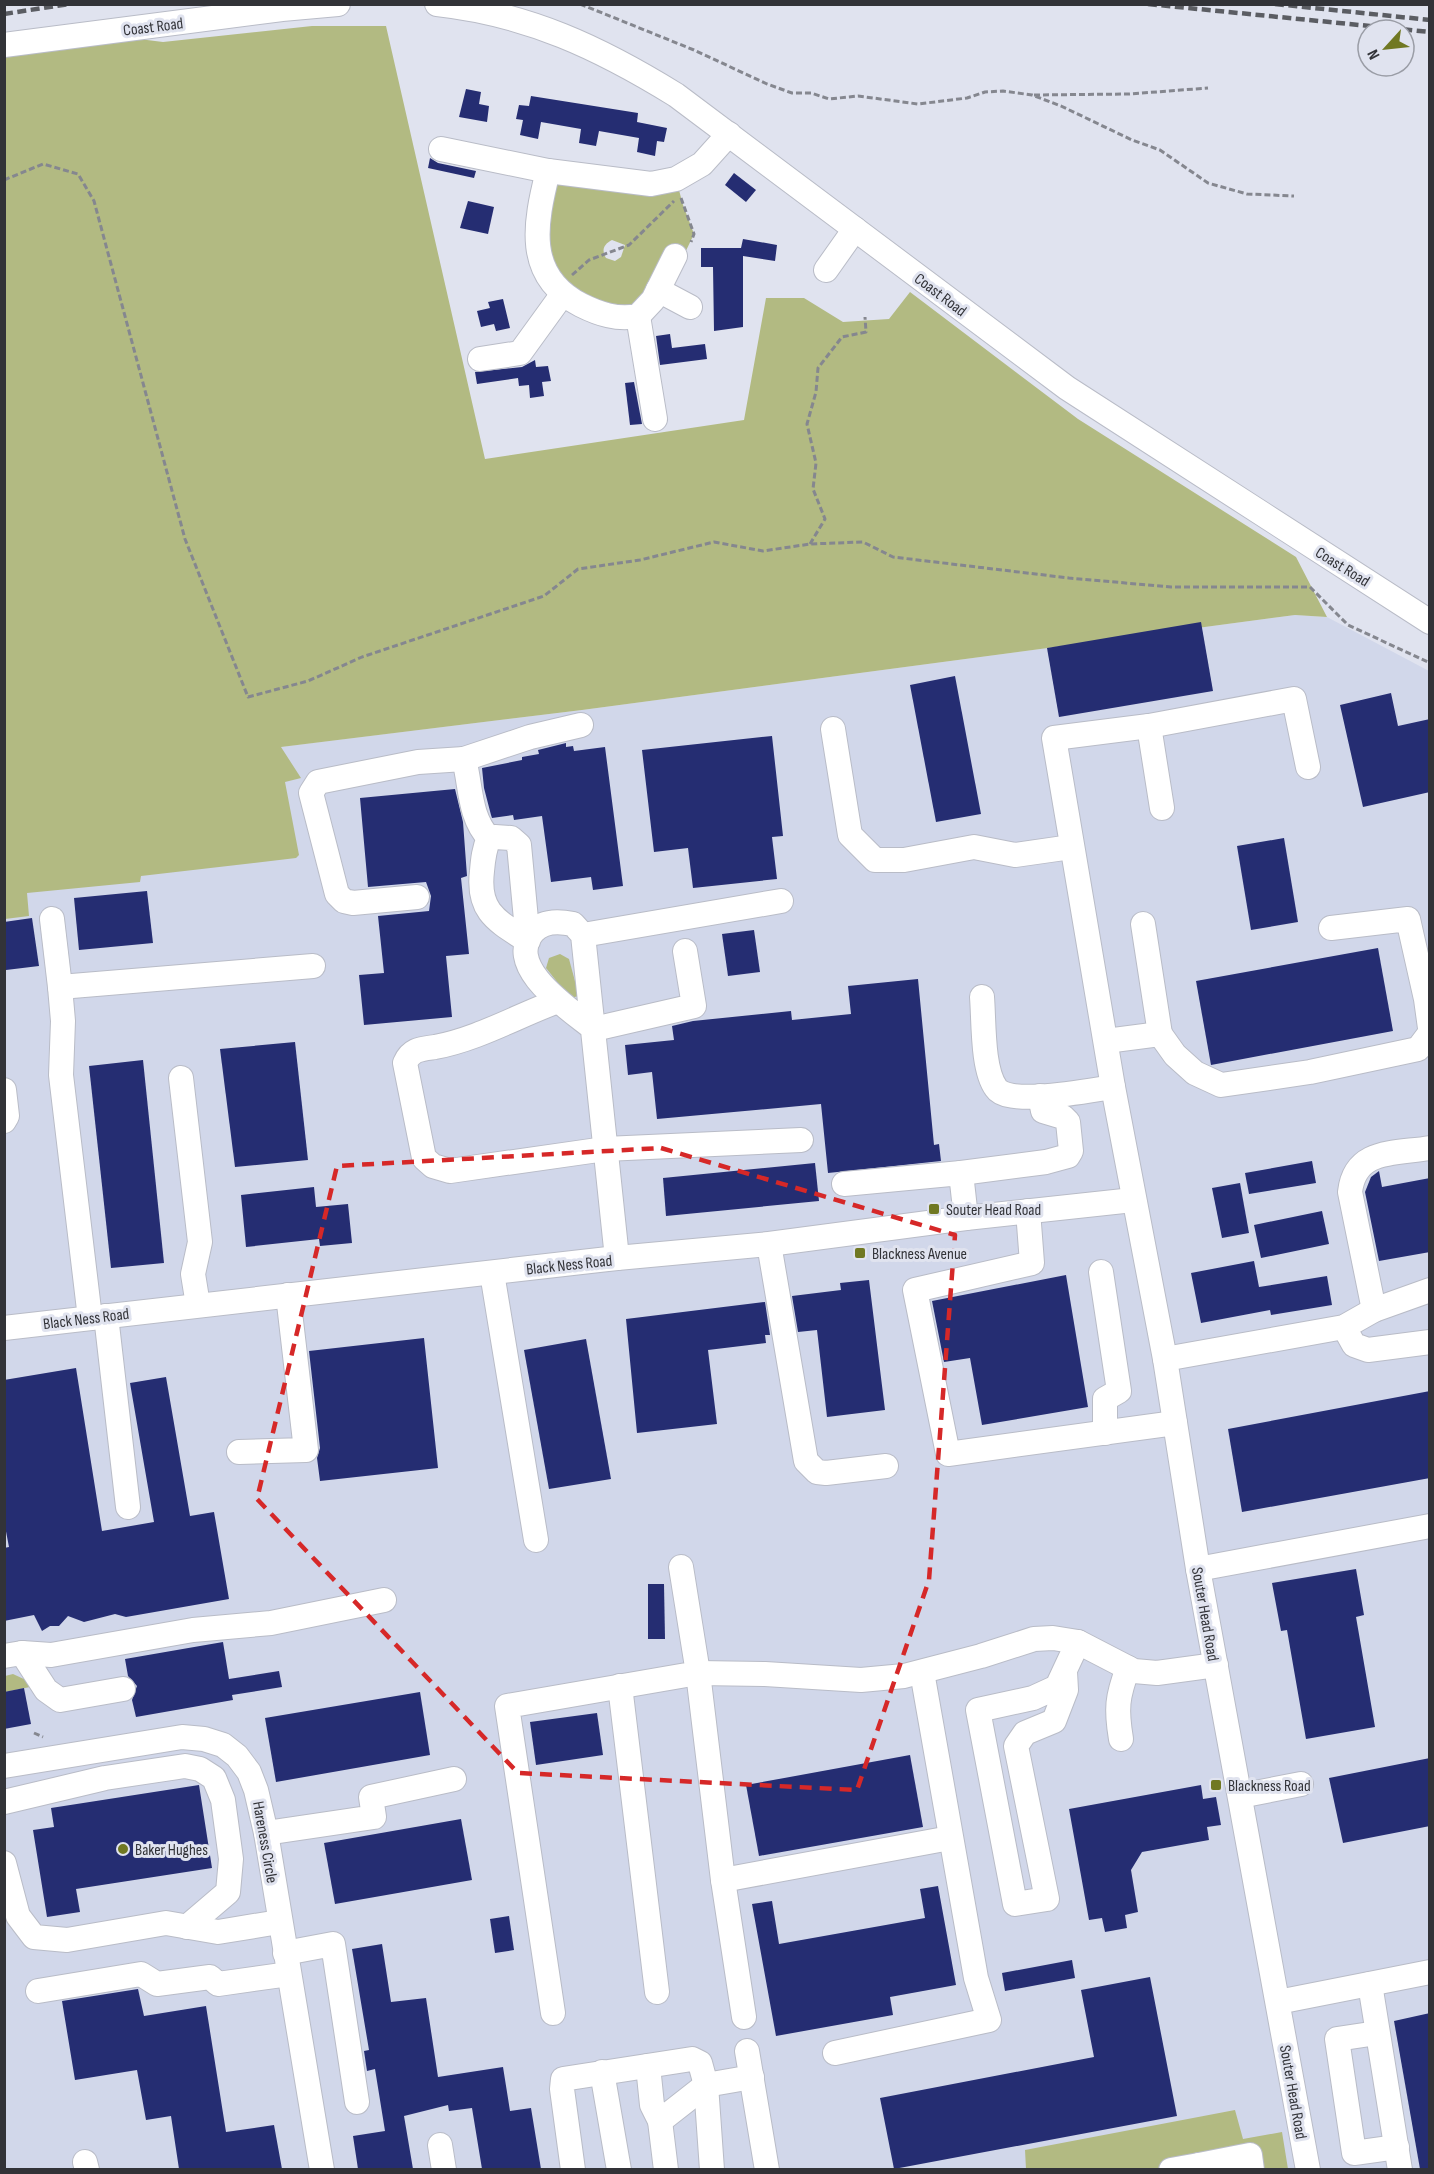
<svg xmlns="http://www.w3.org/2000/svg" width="1434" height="2174" font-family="'Sofia Sans Condensed',sans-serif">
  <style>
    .built { fill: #d1d7ea }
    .green { fill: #b2ba82; fill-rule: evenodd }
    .building { fill: #252d72 }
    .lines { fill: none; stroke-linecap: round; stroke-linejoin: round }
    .minor-casing { stroke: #b9bcc7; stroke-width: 26 }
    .path { stroke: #85878f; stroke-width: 3; stroke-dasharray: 6 3; stroke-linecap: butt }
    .minor { stroke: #fff; stroke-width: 24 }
    .rail { stroke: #5b5d63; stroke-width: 4.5; stroke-dasharray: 9 4.5; stroke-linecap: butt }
    .marked { fill: none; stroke: #d62828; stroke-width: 4.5; stroke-dasharray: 12 8; stroke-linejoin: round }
    .poi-dot { fill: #707822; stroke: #e0e3ef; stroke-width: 2 }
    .labels { text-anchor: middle; stroke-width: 6; stroke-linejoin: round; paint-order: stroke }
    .street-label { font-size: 16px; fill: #323338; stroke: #e0e3ef }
    .poi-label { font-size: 16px; fill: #323338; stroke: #e0e3ef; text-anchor: start }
  </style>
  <rect width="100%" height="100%" fill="#e0e3ef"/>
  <!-- built -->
  <path class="built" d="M5,281L280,747L582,710L1295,615L1327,617L1429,671V2169L5,2170Z"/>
  <!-- green -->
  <g class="green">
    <path d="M312,26H386L485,459L744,420L766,298H804L843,322L889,319L910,292L1078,419L1296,557L1327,617L1295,615L582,710L281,747L301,778L285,782L299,855L296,858L141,876L140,882L27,893L29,916L5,919V52L123,37L163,42Z"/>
    <path d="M548,171L676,179L683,205L694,234L682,259L627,318L545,273ZM612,240L625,245L621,257L615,261L606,258C601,250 604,244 612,240Z"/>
    <path d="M560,954L569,959L579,996L570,998L546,968L549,958Z"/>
    <path d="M13,1674L28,1681L30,1687L5,1692V1676Z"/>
    <path d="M1235,2110L1243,2139L1282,2132L1288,2169H1026L1025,2150Z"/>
  </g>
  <!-- building -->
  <g class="building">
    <path d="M466,89L481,92L479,104L489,106L487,122L459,117Z"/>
    <path d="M531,96L638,113L637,122L667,128L664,142L657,141L655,156L637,152L639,138L599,131L596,146L579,143L581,129L541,122L538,139L520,135L523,120L516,119L519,105L529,106Z"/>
    <path d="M430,158L438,163L476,171L474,178L428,168Z"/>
    <path d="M734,173L756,190L746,202L725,185Z"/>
    <path d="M468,201L494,207L488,234L460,228Z"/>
    <path d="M743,239L777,245L775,261L743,256V327L714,331L713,267H701V248H741Z"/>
    <path d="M503,299L510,328L496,331L494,324L481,327L477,311L490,308L488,302Z"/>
    <path d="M670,334L672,348L705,344L707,359L660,365L656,336Z"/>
    <path d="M535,360L536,367L548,366L551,381L542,382L544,396L530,398L529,385L519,386L518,378L477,384L475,372L522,367Z"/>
    <path d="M634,382L642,424L630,425L625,383Z"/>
    <path d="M1201,622L1213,691L1059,717L1047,648Z"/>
    <path d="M955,676L981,814L936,822L910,685Z"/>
    <path d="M1391,693L1398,726L1430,719V792L1363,807L1340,705Z"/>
    <path d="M772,736L783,836L772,837L777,879L693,888L688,848L654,852L642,750Z"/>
    <path d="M566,743V747L573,746L574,751L605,747L623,886L593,890L591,877L551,882L542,816L514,820L513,815L492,818L491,815L484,788L482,768L522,760V757L539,754L538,750Z"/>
    <path d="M455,789L463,822L467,876L461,878L469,954L446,956L452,1017L364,1025L359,975L384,973L378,916L429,911L431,896L426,882L368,887L360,798Z"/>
    <path d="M1284,838L1298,922L1251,930L1237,846Z"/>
    <path d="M147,891L153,943L79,950L74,898Z"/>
    <path d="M32,918L39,966L6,970L4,922Z"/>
    <path d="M754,930L760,972L728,976L722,934Z"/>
    <path d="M1378,948L1393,1031L1211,1065L1196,981Z"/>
    <path d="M918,979L934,1145L939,1144L941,1161L828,1173L821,1104L657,1119L652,1072L628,1075L625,1045L674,1040L672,1026L693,1021L791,1011L792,1020L851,1014L848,986Z"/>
    <path d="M295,1042L308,1160L235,1167L220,1049Z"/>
    <path d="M143,1060L164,1263L111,1268L89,1066Z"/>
    <path d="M1312,1161L1316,1183L1249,1194L1245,1173Z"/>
    <path d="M815,1163L819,1201L666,1216L663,1178Z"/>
    <path d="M1379,1171L1382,1187L1430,1178V1252L1379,1261L1365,1192L1371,1177Z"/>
    <path d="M1240,1183L1249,1233L1222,1238L1212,1188Z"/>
    <path d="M314,1187L316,1207L348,1204L352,1243L320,1246L319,1239L246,1247L241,1195Z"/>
    <path d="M1322,1211L1329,1244L1261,1258L1254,1225Z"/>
    <path d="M1254,1261L1259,1287L1327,1276L1332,1305L1271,1315L1270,1310L1201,1323L1191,1273Z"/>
    <path d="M1066,1275L1088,1407L982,1425L970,1358L944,1362L932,1301Z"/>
    <path d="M869,1280L885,1410L827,1417L817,1330L798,1332L792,1296L841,1290L840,1283Z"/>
    <path d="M765,1302L770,1335H765L766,1343L708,1350L717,1424L637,1433L626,1319Z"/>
    <path d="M424,1338L438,1468L320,1481L317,1458L320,1448L309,1351Z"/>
    <path d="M586,1339L611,1479L549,1489L524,1350Z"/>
    <path d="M76,1368L102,1531L154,1522L130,1383L166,1377L190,1516L214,1512L229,1599L126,1617L115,1614L84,1622L68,1616L59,1626H50L42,1631L34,1615L4,1621V1548L9,1547L4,1521V1380Z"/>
    <path d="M1430,1391V1478L1242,1512L1228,1429Z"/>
    <path d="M1356,1569L1364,1615L1356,1617L1375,1727L1306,1739L1287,1630L1281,1631L1272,1583Z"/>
    <path d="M648,1584H664L665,1639H648Z"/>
    <path d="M223,1642L229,1679L279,1671L282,1687L232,1695L233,1700L136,1717L132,1700L137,1686L128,1676L125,1659Z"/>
    <path d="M24,1688L31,1724L4,1729V1692Z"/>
    <path d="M420,1692L430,1755L276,1782L265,1718Z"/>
    <path d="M597,1713L603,1755L536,1765L530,1722Z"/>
    <path d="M910,1755L923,1827L759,1856L746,1785Z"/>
    <path d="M1430,1758V1826L1343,1843L1329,1778Z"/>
    <path d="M199,1785L212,1868L76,1889L80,1912L47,1917L33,1830L54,1827L51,1808Z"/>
    <path d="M1201,1785L1203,1799L1216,1797L1221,1825L1207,1827L1209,1840L1142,1852L1131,1870L1138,1912L1125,1915L1127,1928L1105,1932L1102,1918L1089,1920L1069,1809Z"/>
    <path d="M461,1819L472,1880L335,1904L324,1843Z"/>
    <path d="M938,1886L956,1985L890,1997L893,2015L776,2036L752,1904L772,1901L779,1944L925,1918L920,1889Z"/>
    <path d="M509,1916L514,1950L495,1953L490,1919Z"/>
    <path d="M382,1944L391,2002L426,1998L438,2077L503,2067L510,2111L531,2108L541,2169H482L472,2108L449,2111L448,2105L404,2116L413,2169H358L353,2136L385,2131L375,2069L367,2071L364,2051L369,2050L352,1949Z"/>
    <path d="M1072,1960L1075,1978L1005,1991L1002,1973Z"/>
    <path d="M1150,1977L1177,2116L894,2169L880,2098L1094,2057L1081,1990Z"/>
    <path d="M138,1989L144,2016L206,2006L226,2132L274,2125L282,2169H179L171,2116L146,2120L137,2070L75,2080L62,2001Z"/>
    <path d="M1430,2013V2169H1420L1394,2021Z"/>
  </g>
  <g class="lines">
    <defs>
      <g id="minor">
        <path d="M437,4C528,14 600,48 676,95L1067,388L1430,622"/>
        <path d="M4,45L282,9L338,4"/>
        <path d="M441,149L548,171L651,184L676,179L702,164L729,134"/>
        <path d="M548,171C535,223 524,276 581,305C599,314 617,320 638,316L653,300L675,256"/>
        <path d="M826,270L855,229"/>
        <path d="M658,290L690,307"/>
        <path d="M638,316L655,419"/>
        <path d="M480,359L520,353L562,295"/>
        <path d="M1149,726L1162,808"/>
        <path d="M833,729L850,835L875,860H904L974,847L1015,855L1071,847"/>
        <path d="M464,759L530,737L581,725"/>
        <path d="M1308,767L1294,699L1149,726L1054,738L1113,1087L1165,1359L1198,1569L1308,2170"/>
        <path d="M495,837L511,838L519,845L528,941C497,921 477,912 482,871C483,859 484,849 489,838Z"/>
        <path d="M417,897L353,903L344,901L337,894L311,793L318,782L418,762L464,759C471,786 469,817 489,838"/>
        <path d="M52,919L60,987"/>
        <path d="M1143,924L1160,1034"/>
        <path d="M1331,928L1408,919L1426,999L1430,1028"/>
        <path d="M583,935L781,901"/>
        <path d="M982,997C984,1021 982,1069 996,1088C1008,1107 1091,1090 1113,1087"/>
        <path d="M558,1001C517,1016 478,1039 435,1047C421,1049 411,1049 405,1063L424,1158L433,1166L450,1171L605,1149L801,1140"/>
        <path d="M594,1029C571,1010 503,967 533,932C543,920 559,921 573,924L583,935L617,1258"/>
        <path d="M594,1029L694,1006L685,951"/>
        <path d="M1106,1041L1160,1034L1175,1055L1195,1073L1221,1085L1310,1072L1418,1049L1430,1033"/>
        <path d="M181,1078L200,1242L193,1274L198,1305"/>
        <path d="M4,1090L7,1116L4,1121"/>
        <path d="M961,1173L1046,1162L1068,1156L1071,1151L1068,1122L1063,1117L1043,1111L1040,1096"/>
        <path d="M844,1184L961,1173L966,1218"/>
        <path d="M1028,1211L1032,1263L915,1290L948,1454L1175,1423"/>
        <path d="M769,1244L806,1461L817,1472L826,1473L886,1466"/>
        <path d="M1101,1272L1119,1391L1105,1399V1433"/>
        <path d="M492,1273L536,1540"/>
        <path d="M1374,1310L1350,1192C1355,1148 1395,1154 1430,1148"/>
        <path d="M106,1316L128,1507"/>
        <path d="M90,1318L61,1075L63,1021L60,987L313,966"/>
        <path d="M1344,1327L1354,1345L1368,1350L1430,1342"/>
        <path d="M4,1328L617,1258L769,1244L966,1218L1133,1200"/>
        <path d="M1165,1359L1344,1327L1374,1310L1430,1290"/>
        <path d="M239,1452L306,1450L288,1295"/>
        <path d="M1198,1569L1430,1526"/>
        <path d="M22,1653L46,1690L60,1700L123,1689"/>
        <path d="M4,1656L22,1653L51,1655L193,1630L271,1623L384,1600"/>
        <path d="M1065,1672L1066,1690L1054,1721L1025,1733L1016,1746L1047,1899L1015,1904L978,1710L1033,1698L1057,1687L1078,1642"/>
        <path d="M620,1686L657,1992"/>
        <path d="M1121,1739C1116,1709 1117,1697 1128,1668"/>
        <path d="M4,1766L182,1737L204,1739L223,1745L237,1756L249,1772L256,1790L266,1833L322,2170"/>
        <path d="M1240,1796L1301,1784"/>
        <path d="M4,1802L105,1778L185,1766L200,1769L214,1778L223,1800L231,1859L228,1892L187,1927"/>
        <path d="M266,1833L374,1817L371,1797L454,1779"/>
        <path d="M4,1863L18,1916L34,1937L67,1940L166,1923L218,1932L279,1922"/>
        <path d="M723,1880L950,1838"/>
        <path d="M285,1953L333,1944L357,2102"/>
        <path d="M1370,1984L1400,2170"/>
        <path d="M38,1991L141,1974L157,1984L210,1977L218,1984L289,1974"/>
        <path d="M1278,2002L1430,1972"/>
        <path d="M553,2013L507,1706L698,1673L681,1567"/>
        <path d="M744,2017L723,1880L698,1673L765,1674L861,1680L904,1676L981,1656L1034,1639L1053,1638L1078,1642L1134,1671L1157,1673L1216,1665"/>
        <path d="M1377,2033L1337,2039L1354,2153L1397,2147"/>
        <path d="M747,2051L767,2170"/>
        <path d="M835,2053L989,2020L976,1978L922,1672"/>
        <path d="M648,2066L652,2105L660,2121L666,2170"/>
        <path d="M602,2072L619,2170"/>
        <path d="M660,2121L706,2085L752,2077"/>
        <path d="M440,2145L444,2170"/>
        <path d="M85,2162L87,2170"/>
        <path d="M1199,2165L1250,2155L1252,2170"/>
        <path d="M573,2170L562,2089L563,2079L692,2059L700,2063L706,2085L712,2170"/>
        <path d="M1171,2170L1199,2165L1200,2170"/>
      </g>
    </defs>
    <!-- minor casing -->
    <use href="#minor" class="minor-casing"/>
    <!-- path -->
    <g class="path">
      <path d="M580,4L694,50L767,84L792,93H811L829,99L858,96L918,104L967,98L985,92L1003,91L1032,95L1061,106L1132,140L1160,150L1208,183L1247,194L1294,196"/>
      <path d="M1034,95L1129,94L1208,88"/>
      <path d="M4,180L43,164L78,174L94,201L185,539L248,697L308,681L362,657L544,596L578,569L640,560L714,542L763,551L810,544L863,542L893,557L1069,578L1171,587H1310L1348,625L1430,663"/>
      <path d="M681,198L694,234L691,242"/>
      <path d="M572,275L589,260L629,245L674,201"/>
      <path d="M810,544L825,519L813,489L816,463L807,424L816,392L818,368L842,337L866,332L865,317"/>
      <path d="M34,1733L43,1737"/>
    </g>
    <!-- minor -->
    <use href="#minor" class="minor"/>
    <!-- rail -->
    <g class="rail">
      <path d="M1148,4L1430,32"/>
      <path d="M1275,4L1430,20"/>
      <path d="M4,14L69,4"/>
    </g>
  </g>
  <!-- marked area -->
  <path class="marked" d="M661,1148L955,1235L929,1580L857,1790L518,1773L257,1499L337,1166Z"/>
  <!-- markers -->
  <g class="poi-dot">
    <rect x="928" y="1203" width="12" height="12" rx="3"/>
    <rect x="854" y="1247" width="12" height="12" rx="3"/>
    <rect x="1210" y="1779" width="12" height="12" rx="3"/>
    <circle cx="123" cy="1849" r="6"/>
  </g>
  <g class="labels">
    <!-- street labels -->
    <g class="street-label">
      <text transform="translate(153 26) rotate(-7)" y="6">Coast Road</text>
      <text transform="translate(941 294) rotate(37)" y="6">Coast Road</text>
      <text transform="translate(1343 566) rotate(32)" y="6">Coast Road</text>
      <text transform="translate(569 1264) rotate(-6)" y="6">Black Ness Road</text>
      <text transform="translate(86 1318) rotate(-7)" y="6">Black Ness Road</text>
      <text transform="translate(1206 1614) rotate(80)" y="6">Souter Head Road</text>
      <text transform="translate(266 1842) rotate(80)" y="6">Hareness Circle</text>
      <text transform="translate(1294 2092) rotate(80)" y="6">Souter Head Road</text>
    </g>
    <!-- poi labels -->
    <g class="poi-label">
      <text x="946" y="1215">Souter Head Road</text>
      <text x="872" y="1259">Blackness Avenue</text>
      <text x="1228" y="1791">Blackness Road</text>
      <text x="135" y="1855">Baker Hughes</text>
    </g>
  </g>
  <!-- border -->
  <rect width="1434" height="2174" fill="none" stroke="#323338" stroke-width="12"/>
  <!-- north arrow -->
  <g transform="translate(1386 48) rotate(243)"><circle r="28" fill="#e0e3ef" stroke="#9a9da6" stroke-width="1.5"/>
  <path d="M0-4.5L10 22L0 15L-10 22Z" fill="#707822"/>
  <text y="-9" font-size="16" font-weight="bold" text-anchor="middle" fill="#323338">N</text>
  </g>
</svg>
